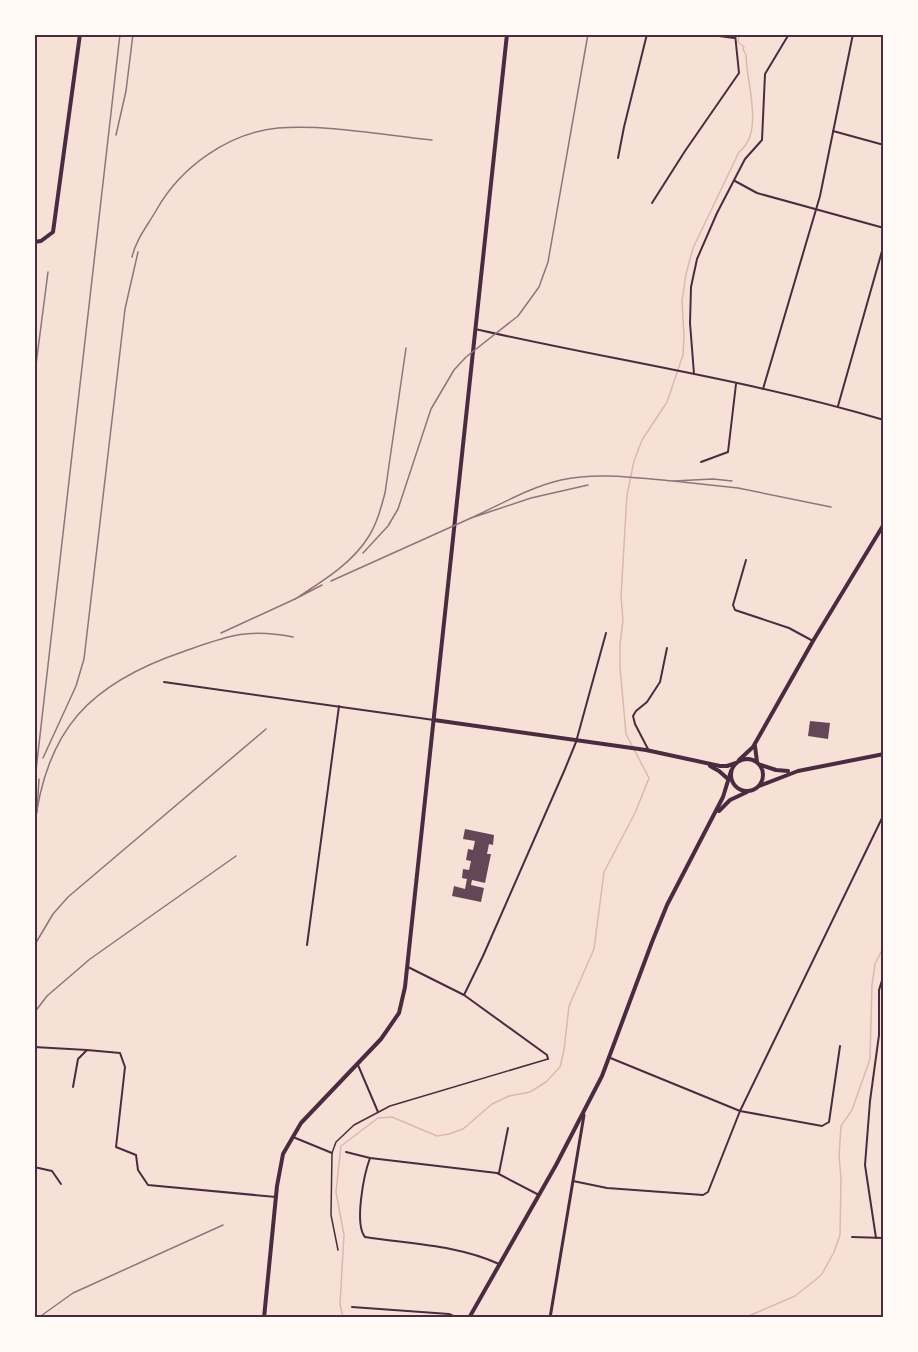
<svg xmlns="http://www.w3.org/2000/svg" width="918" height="1352" font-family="Ubuntu,sans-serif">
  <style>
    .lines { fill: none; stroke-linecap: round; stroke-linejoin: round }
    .stream { stroke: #dcb8b0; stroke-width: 1.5 }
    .building { fill: #644757 }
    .service { stroke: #4a2c40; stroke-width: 1.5 }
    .minor { stroke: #4a2c40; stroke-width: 2 }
    .tertiary { stroke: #4a2c40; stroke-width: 3 }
    .secondary { stroke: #4a2c40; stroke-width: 4 }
    .primary { stroke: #4a2c40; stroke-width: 4 }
    .rail { stroke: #8f747c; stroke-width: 1.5 }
    .neatline { fill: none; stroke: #4a2c40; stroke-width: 2 }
  </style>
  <rect width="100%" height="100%" fill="#f7e1d7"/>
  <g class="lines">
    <!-- stream -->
    <g class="stream">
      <path d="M343,1318L340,1304L344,1235L336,1192L341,1146L378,1118L392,1117L437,1136L449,1134L463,1129L492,1104L509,1096L530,1092L546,1082L560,1067L564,1050L569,1006L594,949L604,872L635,813L649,778L626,734L620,667V644L623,620L621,596L627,495L634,461L642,440L667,402L683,355L684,336L682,301L686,274L693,248L739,152C765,132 746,82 746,55L743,49L744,47L738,42L739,34"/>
      <path d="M744,1318L795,1296L814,1281L822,1274L834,1252L840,1235L841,1178L839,1156L841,1126L852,1110L870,1059L872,985L875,964L884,946"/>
    </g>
  </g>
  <!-- building -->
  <g class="building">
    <path d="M810,721L830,723L828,739L808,736Z"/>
    <path d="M465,829L494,835L493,845L489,844L487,854H491L485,883L472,880L471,885L484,888L481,902L452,896L454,886L465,889L467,879L462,878L463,869L469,870L471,861L466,860L468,849L473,850L475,841L463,839Z"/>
  </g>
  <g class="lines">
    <!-- service -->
    <path class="service" d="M338,1250L331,1215L332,1153L336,1142L354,1125L390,1106L548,1059"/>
    <!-- minor -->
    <g class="minor">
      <path d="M704,34L734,38"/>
      <path d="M833,131L884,145"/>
      <path d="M618,158L624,127L647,34"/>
      <path d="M735,181L757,193L884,228"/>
      <path d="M652,203L685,151L739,73L735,34"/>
      <path d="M475,329C611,360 750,380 884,420"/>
      <path d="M694,374L690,323L691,287L697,259L717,213L745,159L762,140L765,74L789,34"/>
      <path d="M763,389L820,196L853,34"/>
      <path d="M838,406L884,244"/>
      <path d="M701,462L728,452L736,384"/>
      <path d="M746,560L733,605L735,610L789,628L813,641"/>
      <path d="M164,682L434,720"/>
      <path d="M649,751L635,724L633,716L636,711L647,702L660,682L667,648"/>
      <path d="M307,945L339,706"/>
      <path d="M408,967L464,995L547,1055L548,1059"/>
      <path d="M464,995L483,956L565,769L576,742L606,633"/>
      <path d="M34,1047L87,1050"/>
      <path d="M608,1057L740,1111L822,1126L829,1122L840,1046"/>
      <path d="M358,1065L378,1112"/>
      <path d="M73,1087L78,1059L87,1050L120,1053L125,1067L116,1147L136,1155L138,1170L148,1185L276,1197"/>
      <path d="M293,1137L332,1153"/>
      <path d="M346,1152L370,1158L497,1173L539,1195"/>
      <path d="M370,1158C364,1174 354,1224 365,1237C410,1244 458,1245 499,1264"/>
      <path d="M34,1167L52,1171L61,1184"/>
      <path d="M499,1173L508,1128"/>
      <path d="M573,1181L607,1188L703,1195L708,1192L740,1111L884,814"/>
      <path d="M852,1237L884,1238"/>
      <path d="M876,1238L865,1165L870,1101L879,1035V990L884,974"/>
      <path d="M352,1307L449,1314L458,1318"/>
    </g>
    <!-- tertiary -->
    <path class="tertiary" d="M550,1318L584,1115"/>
    <!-- secondary -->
    <g class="secondary">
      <path d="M34,242L41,241L53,232L80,34"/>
      <path d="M434,720L646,750L720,766H727L736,763"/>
      <path d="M755,746L757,762"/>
      <circle cx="747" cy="775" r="16"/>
      <path d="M739,760L753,747L813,641L884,524"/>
      <path d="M761,765L776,770L788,771"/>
      <path d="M710,766L719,771L728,779"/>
      <path d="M759,786L798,771L884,754"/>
      <path d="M719,811L730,800L747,792"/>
      <path d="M469,1318L556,1165L602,1076L652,942L667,905L723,797L731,771"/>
    </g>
    <!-- primary -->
    <path class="primary" d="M264,1318L277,1186L283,1154L301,1123L381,1039L399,1013L405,987L507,34"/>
    <!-- rail -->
    <g class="rail">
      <path d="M116,135L126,91L133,34"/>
      <path d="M132,257C136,239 148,225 157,209C181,167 228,133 278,128C326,124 383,135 432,140"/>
      <path d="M34,380L48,272"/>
      <path d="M732,481L713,479L673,481L738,488L831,507"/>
      <path d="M588,485L531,498L471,518C500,505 530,487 561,480C598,472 636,478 673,481"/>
      <path d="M363,553L388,526L398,509L431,409L454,370L466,357L518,316L539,287L548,262L588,34"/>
      <path d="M331,581L471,518"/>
      <path d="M322,585L295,599C321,582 352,564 369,536C377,523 381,508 385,493L406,348"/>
      <path d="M221,633L295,599"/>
      <path d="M43,758L76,686L84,659L125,309L138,252"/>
      <path d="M34,788L120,34"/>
      <path d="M37,812L39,779"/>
      <path d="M34,831C45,729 90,683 185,651C228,636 247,628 293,637"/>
      <path d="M34,946L53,914L68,897L266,729"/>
      <path d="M34,1013L47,996L90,959L236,856"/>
      <path d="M38,1318L73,1293L223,1225"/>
    </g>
  </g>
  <!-- border -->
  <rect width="918" height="1352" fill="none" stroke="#fffaf5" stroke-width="72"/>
  <rect x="36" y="36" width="846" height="1280" class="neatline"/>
</svg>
